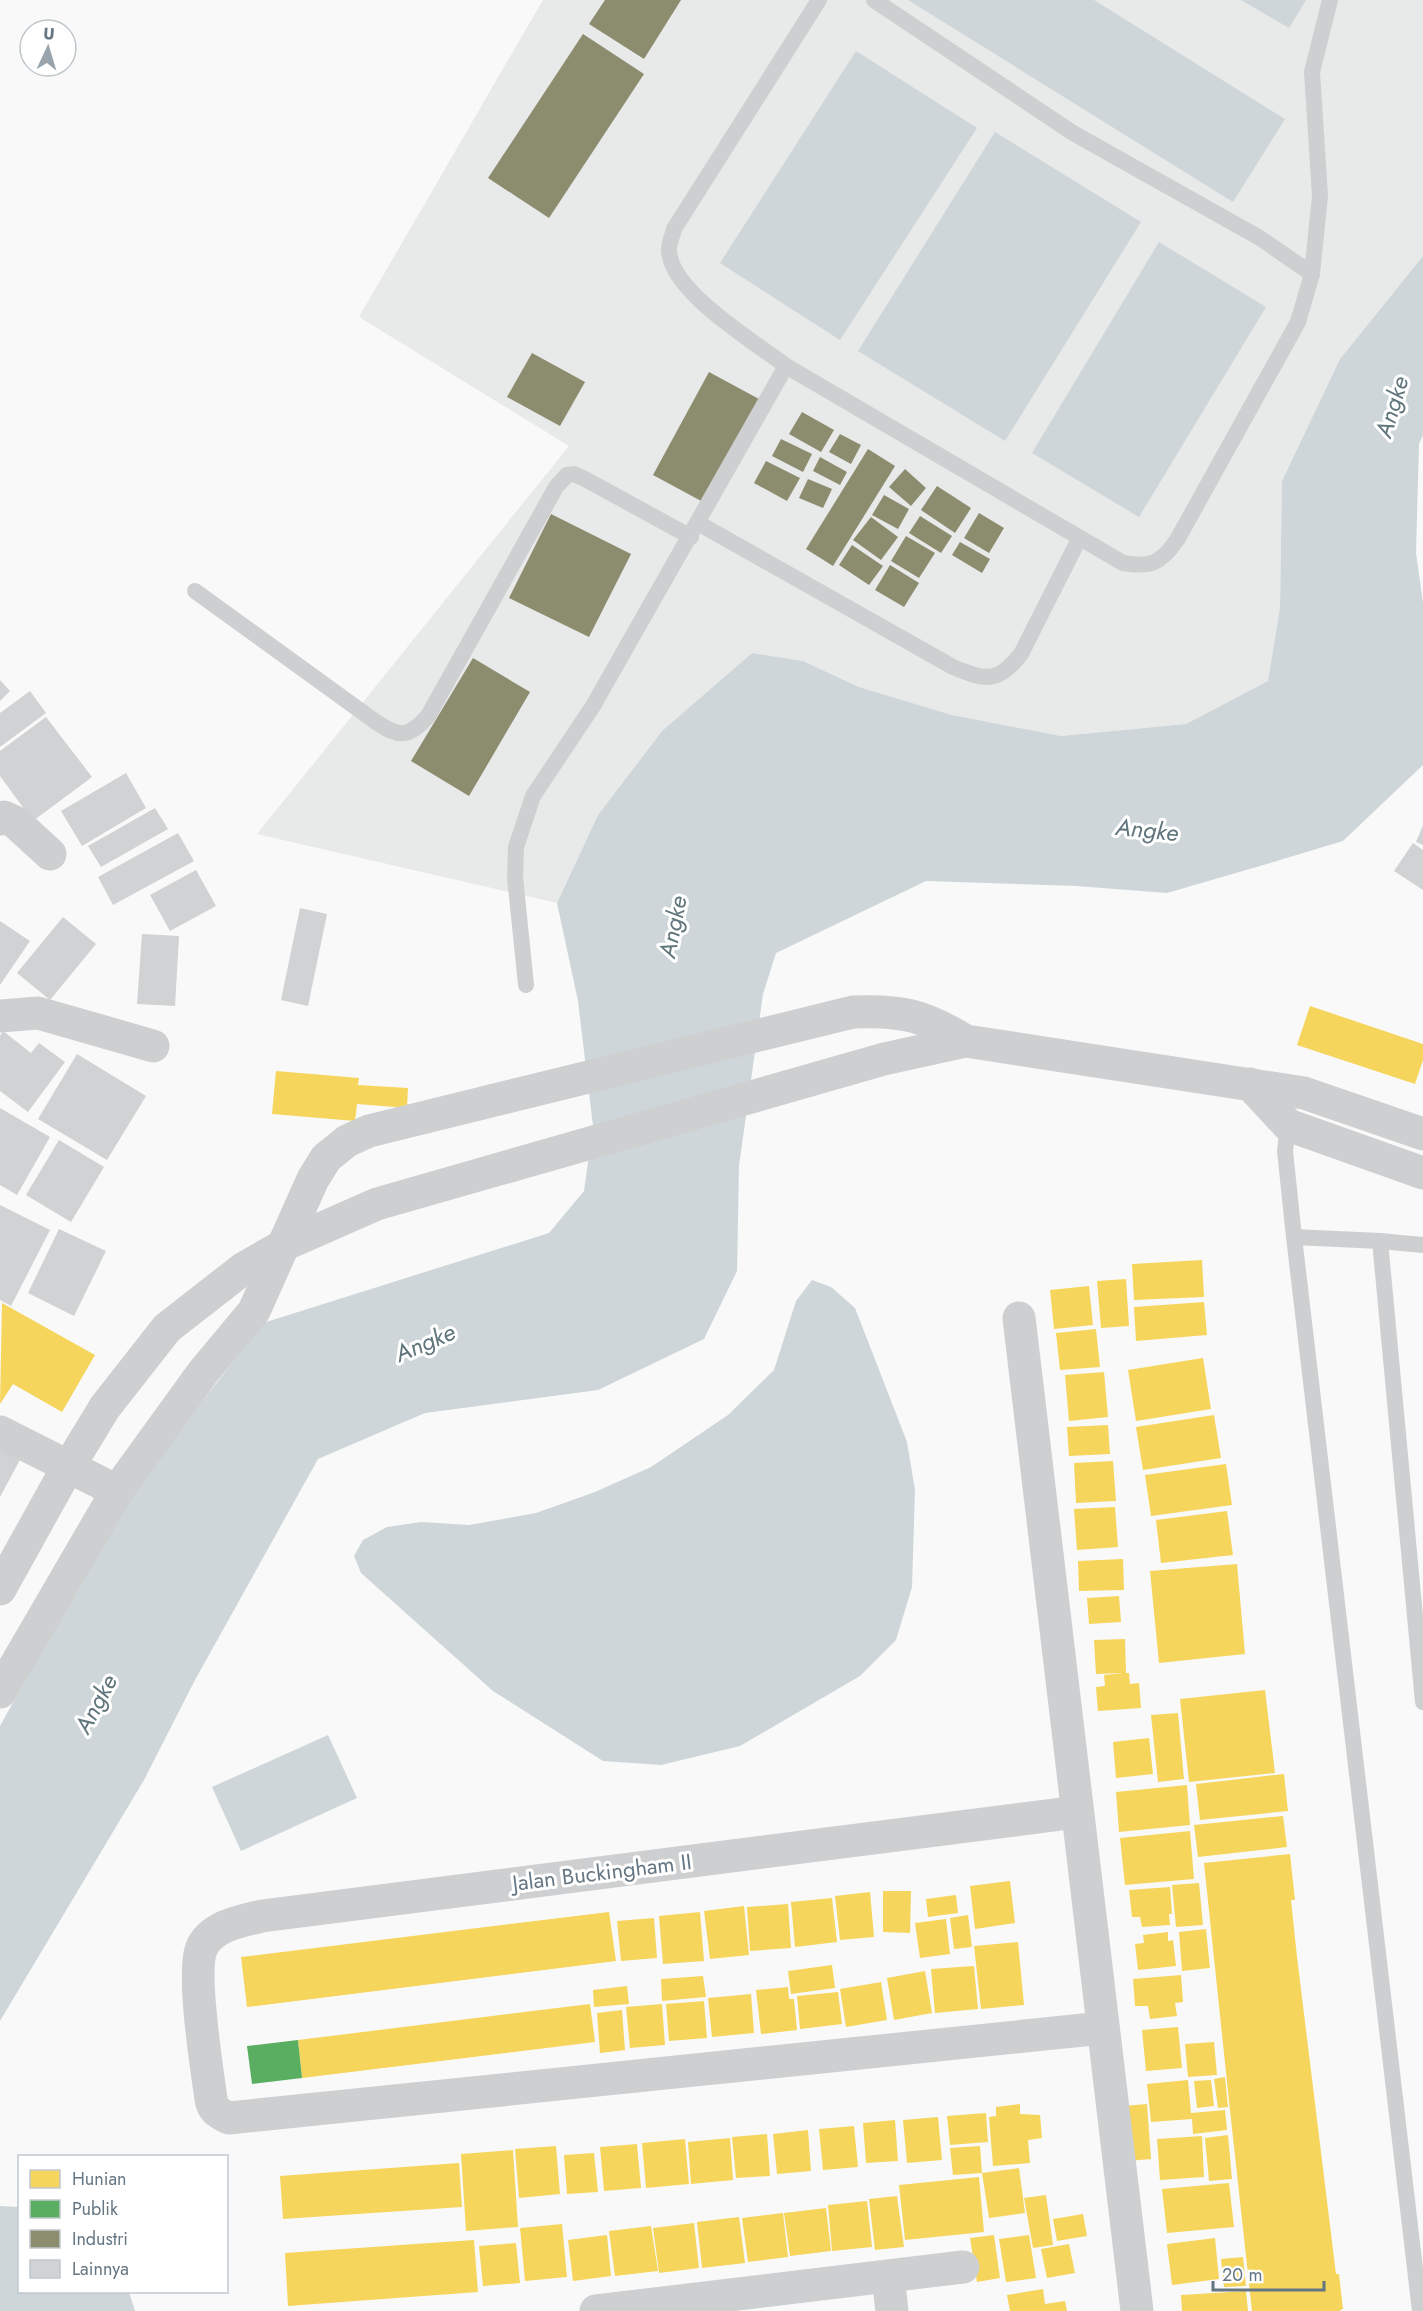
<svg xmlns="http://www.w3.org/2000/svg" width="1423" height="2311" font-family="Jost,sans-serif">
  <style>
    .built { fill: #e8e9e9 }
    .water { fill: #ced6d9 }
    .homes { fill: #f6d55c }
    .public { fill: #5aae61 }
    .industry { fill: #8c8c6e }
    .building { fill: #d0d2d3 }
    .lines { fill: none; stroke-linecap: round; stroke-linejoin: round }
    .service { stroke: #cecfd0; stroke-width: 16 }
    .minor { stroke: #cecfd0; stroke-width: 33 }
    .minor-bridge { stroke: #cecfd0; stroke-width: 33 }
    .labels { text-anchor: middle; stroke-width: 6; stroke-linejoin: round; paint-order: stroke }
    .street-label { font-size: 22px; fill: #657683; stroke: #fff }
    .water-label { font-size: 24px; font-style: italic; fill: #60757c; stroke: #fff }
  </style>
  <rect width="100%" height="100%" fill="#f9f9f9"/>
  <!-- built -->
  <path class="built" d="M543,0H1423V256L1340,359L1282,481L1280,607L1268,681L1186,724L1061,736L952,715L859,687L803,661L752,653L662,731L598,815L557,903L257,834L569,446L359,317Z"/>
  <!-- water -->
  <g class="water">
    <path d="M908,0H1094L1285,119L1233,202Z"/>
    <path d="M1241,0H1306L1289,28Z"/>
    <path d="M856,51L977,128L840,340L720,263Z"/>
    <path d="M995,132L1141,222L1005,441L858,351Z"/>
    <path d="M1159,242L1266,307L1139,517L1032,453Z"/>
    <path d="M1423,256V435L1419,444L1416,553L1423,603V765L1343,841L1260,866L1167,893L1076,886L926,881L776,953L763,994L739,1166L737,1271L704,1339L598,1390L425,1413L318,1459L195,1680L144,1780L0,2021V1726L125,1501L263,1323L549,1233L584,1191L593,1126L578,1001L557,903L598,815L662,731L752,653L803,661L859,687L952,715L1061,736L1186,724L1268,681L1280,607L1282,481L1340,359Z"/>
    <path d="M812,1280L831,1287L855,1308L907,1442L915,1490L912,1587L896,1640L860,1676L740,1746L661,1765L603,1761L493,1691L361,1573L354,1556L363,1540L387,1527L421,1522L469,1525L536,1513L595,1492L651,1467L728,1415L774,1370L796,1301Z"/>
    <path d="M328,1735L357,1798L241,1851L212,1787Z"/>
    <path d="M0,2206L19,2207L20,2292H129L135,2311H0Z"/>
  </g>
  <!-- homes -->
  <g class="homes">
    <path d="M1310,1006L1423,1044V1060L1415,1084L1297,1045Z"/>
    <path d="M276,1071L359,1078L358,1085L408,1088L407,1108L357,1104L355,1121L272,1114Z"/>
    <path d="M1202,1260L1204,1297L1134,1300L1132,1264Z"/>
    <path d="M1126,1279L1129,1326L1101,1328L1097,1281Z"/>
    <path d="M1089,1286L1093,1325L1054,1329L1050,1290Z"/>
    <path d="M1204,1302L1207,1335L1136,1341L1134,1307Z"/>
    <path d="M2,1303L95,1355L62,1412L13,1384L0,1404Z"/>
    <path d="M1096,1329L1100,1367L1060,1370L1056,1333Z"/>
    <path d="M1203,1358L1211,1409L1136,1421L1128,1370Z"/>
    <path d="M1104,1372L1108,1417L1069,1421L1065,1375Z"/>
    <path d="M1214,1415L1221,1458L1143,1470L1136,1427Z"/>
    <path d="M1108,1425L1110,1454L1069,1456L1067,1427Z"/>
    <path d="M1113,1461L1116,1501L1076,1503L1074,1463Z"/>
    <path d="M1226,1464L1232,1505L1151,1516L1145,1475Z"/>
    <path d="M1115,1507L1118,1547L1077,1550L1074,1509Z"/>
    <path d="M1227,1511L1233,1555L1161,1563L1156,1520Z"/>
    <path d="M1123,1559L1124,1590L1079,1591L1078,1561Z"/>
    <path d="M1237,1564L1245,1654L1159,1663L1150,1571Z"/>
    <path d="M1119,1596L1121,1622L1089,1624L1087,1598Z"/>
    <path d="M1125,1639L1126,1673H1129L1130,1684L1139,1683L1141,1708L1098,1711L1096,1687L1105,1686L1104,1675L1123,1673L1096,1674L1094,1640Z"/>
    <path d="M1265,1690L1275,1773L1189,1782L1180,1699Z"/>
    <path d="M1178,1713L1184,1779L1158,1782L1151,1715Z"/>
    <path d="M1149,1738L1153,1774L1116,1778L1113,1742Z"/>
    <path d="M1284,1774L1288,1811L1200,1820L1196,1784Z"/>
    <path d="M1187,1785L1190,1825L1119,1832L1116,1792Z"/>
    <path d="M1283,1816L1287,1847L1198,1857L1194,1825Z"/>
    <path d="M1190,1831L1194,1879L1125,1885L1120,1838Z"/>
    <path d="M1290,1854L1295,1900H1291L1297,1957L1336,2274H1339L1343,2309L1339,2311H1252L1229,2101L1204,1863Z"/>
    <path d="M1010,1881L1015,1923L975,1929L970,1886Z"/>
    <path d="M1199,1883L1203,1925L1176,1927L1172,1885Z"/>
    <path d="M1170,1887L1172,1914H1169L1170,1925L1142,1927L1140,1917H1132L1129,1890Z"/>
    <path d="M883,1891H911L910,1933L883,1932Z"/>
    <path d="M870,1892L874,1937L840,1940L835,1896Z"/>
    <path d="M956,1895L958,1913L928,1917L926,1899Z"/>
    <path d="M832,1898L837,1942L795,1947L791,1902Z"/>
    <path d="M788,1904L791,1948L750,1951L747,1907Z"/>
    <path d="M744,1906L749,1955L710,1959L704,1911Z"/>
    <path d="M609,1912L616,1961L247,2007L241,1957Z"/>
    <path d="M700,1912L704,1961L663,1964L659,1916Z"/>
    <path d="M968,1915L972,1947L954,1949L950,1918Z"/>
    <path d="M654,1918L657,1958L621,1961L617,1921Z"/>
    <path d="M946,1919L950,1954L920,1958L915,1923Z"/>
    <path d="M1206,1929L1210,1968L1182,1971L1179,1932Z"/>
    <path d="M1168,1932V1941L1173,1940L1176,1966L1138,1970L1135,1944L1144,1943L1143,1935Z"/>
    <path d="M1018,1942L1024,2005L981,2009L974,1946Z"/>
    <path d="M832,1965L835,1988L791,1994L788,1971Z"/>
    <path d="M974,1966L978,2009L935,2013L931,1969Z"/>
    <path d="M925,1971L932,2013L894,2020L887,1978Z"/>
    <path d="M1181,1975L1183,2002L1175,2003L1177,2016L1150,2019L1148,2006H1135L1133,1979Z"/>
    <path d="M703,1976L706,1997L662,2001L661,1979Z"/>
    <path d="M881,1982L887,2020L846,2027L840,1989Z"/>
    <path d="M627,1986L629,2004L594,2007L593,1990Z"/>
    <path d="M788,1987L789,1999H794L797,2030L761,2034L756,1990Z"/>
    <path d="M838,1992L842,2024L800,2029L797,1996Z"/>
    <path d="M751,1994L754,2033L712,2037L708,1998Z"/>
    <path d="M704,2001L707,2038L669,2041L666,2004Z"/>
    <path d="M590,2004L595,2042L302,2078L298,2040Z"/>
    <path d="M662,2004L665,2045L630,2048L626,2007Z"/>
    <path d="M622,2010L625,2050L600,2053L597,2013Z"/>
    <path d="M1178,2027L1182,2068L1146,2071L1142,2030Z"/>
    <path d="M1214,2042L1217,2075L1188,2077L1185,2044Z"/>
    <path d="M1225,2077L1228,2107L1218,2108L1214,2079Z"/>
    <path d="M1188,2080L1191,2113L1225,2110L1227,2130L1193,2134L1192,2119L1151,2122L1147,2084Z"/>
    <path d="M1211,2080L1214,2106L1197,2108L1194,2081Z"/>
    <path d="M1020,2104V2114L1040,2115L1042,2138L1028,2140L1030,2163L993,2166L989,2117L996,2116V2107Z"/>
    <path d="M1147,2104L1151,2159L1128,2161L1124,2106Z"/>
    <path d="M986,2113L988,2142L950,2145L947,2116Z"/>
    <path d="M938,2117L942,2160L907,2163L903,2120Z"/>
    <path d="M895,2120L898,2161L866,2163L863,2123Z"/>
    <path d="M854,2126L858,2167L823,2170L819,2129Z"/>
    <path d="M808,2130L811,2171L777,2174L773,2134Z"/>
    <path d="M767,2134L770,2176L736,2178L732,2137Z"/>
    <path d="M1228,2135L1232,2179L1209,2181L1205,2138Z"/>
    <path d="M1202,2136L1204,2177L1160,2180L1157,2139Z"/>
    <path d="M730,2138L733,2180L691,2184L688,2142Z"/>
    <path d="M685,2139L689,2184L646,2188L642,2143Z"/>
    <path d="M637,2144L641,2188L604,2191L600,2147Z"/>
    <path d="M556,2146L560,2194L519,2198L515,2149Z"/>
    <path d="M980,2146L982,2173L953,2175L950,2148Z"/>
    <path d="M513,2150L518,2227L466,2231L461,2154Z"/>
    <path d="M594,2153L598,2192L567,2194L564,2155Z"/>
    <path d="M459,2163L462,2207L283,2219L280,2176Z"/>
    <path d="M1019,2168L1025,2213L989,2218L982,2173Z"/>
    <path d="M979,2177L984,2232L905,2240L899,2185Z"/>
    <path d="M1229,2183L1234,2227L1167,2233L1162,2189Z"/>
    <path d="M1046,2195L1053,2245L1033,2248L1024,2198Z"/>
    <path d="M897,2196L904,2247L875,2250L869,2199Z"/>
    <path d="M867,2201L872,2247L832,2251L828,2205Z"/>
    <path d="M826,2208L831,2251L790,2256L784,2213Z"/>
    <path d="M783,2213L788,2257L748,2262L742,2218Z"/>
    <path d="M1083,2214L1087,2236L1057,2241L1053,2219Z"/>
    <path d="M739,2217L745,2263L702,2268L697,2222Z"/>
    <path d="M694,2223L699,2268L659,2273L653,2228Z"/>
    <path d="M562,2224L567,2277L525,2281L520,2228Z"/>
    <path d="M651,2226L658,2271L615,2276L609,2231Z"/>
    <path d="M607,2235L611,2276L573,2281L568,2240Z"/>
    <path d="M994,2235L1000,2278L977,2282L970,2238Z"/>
    <path d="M1029,2235L1036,2278L1006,2282L999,2239Z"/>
    <path d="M1215,2238L1219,2279L1172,2285L1167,2244Z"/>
    <path d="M474,2240L478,2292L288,2306L285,2253Z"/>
    <path d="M516,2243L520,2283L483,2286L479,2246Z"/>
    <path d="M1069,2244L1075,2273L1047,2278L1041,2249Z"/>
    <path d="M1243,2257L1246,2286L1224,2287L1221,2259Z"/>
    <path d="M1043,2289L1045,2304L1065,2301L1067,2311H1010L1007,2295Z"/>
    <path d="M1246,2291L1248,2311H1182L1181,2295Z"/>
  </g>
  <!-- public -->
  <path class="public" d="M298,2040L302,2078L252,2084L247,2046Z"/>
  <!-- industry -->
  <g class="industry">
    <path d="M605,0H681L644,59L589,24Z"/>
    <path d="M583,34L644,74L549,218L488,178Z"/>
    <path d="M532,353L585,382L560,426L507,397Z"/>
    <path d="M709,372L759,399L703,502L653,475Z"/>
    <path d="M802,412L834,430L821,452L789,434Z"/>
    <path d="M840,434L861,445L851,464L829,452Z"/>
    <path d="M781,439L812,454L803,472L772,456Z"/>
    <path d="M868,449L895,466L833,566L806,549Z"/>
    <path d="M820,457L847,472L840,485L813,471Z"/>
    <path d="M766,461L800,478L787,501L754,483Z"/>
    <path d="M905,469L926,488L911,506L889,487Z"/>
    <path d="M808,479L832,489L823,508L799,498Z"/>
    <path d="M937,486L971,508L955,533L921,510Z"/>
    <path d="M884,495L909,509L898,529L872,515Z"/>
    <path d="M979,513L1004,528L989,553L964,538Z"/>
    <path d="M551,514L631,554L589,637L509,598Z"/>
    <path d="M920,516L952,536L941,553L909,533Z"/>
    <path d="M871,517L898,537L881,560L853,540Z"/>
    <path d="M906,536L935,553L919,578L891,561Z"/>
    <path d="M960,542L990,559L982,573L952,555Z"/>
    <path d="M852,545L883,566L869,585L839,565Z"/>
    <path d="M890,565L919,583L904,607L875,590Z"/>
    <path d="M473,658L530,692L469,796L411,761Z"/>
  </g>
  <!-- building -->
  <g class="building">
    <path d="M0,680L10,691L0,701Z"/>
    <path d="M30,691L46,713L0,747V713Z"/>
    <path d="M46,717L92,777L33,821L0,776V751Z"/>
    <path d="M126,773L146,808L82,846L61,811Z"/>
    <path d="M155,808L168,829L101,867L88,846Z"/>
    <path d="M1423,825V845L1416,842Z"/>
    <path d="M178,833L194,861L113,905L98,877Z"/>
    <path d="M1413,843L1423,850V890L1394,871Z"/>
    <path d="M196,870L216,906L170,931L150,895Z"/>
    <path d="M300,908L327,914L308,1006L281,1000Z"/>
    <path d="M63,917L96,944L50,1000L17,973Z"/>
    <path d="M0,921L30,941L0,985Z"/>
    <path d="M142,934L179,936L175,1006L137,1004Z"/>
    <path d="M3,1031L31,1053L39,1043L65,1062L28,1112L0,1091V1036Z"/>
    <path d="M77,1054L146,1096L107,1160L38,1119Z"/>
    <path d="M0,1108L50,1137L17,1195L0,1185Z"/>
    <path d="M59,1140L104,1167L71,1222L26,1195Z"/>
    <path d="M0,1205L50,1230L11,1306L0,1300Z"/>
    <path d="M59,1229L106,1251L74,1316L28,1293Z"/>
    <path d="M0,1447L21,1458L0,1497Z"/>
  </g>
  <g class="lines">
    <!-- service -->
    <g class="service">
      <path d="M874,0L1073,133L1260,238L1312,274"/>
      <path d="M786,366L1123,563C1151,568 1161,563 1177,540L1298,322L1312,274L1320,196L1312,72L1330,0"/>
      <path d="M698,523L953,667C986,681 998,683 1021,654L1079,539"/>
      <path d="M195,591L376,722C400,738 408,738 428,716L556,487L567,475L574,474L585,479L691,537"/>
      <path d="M526,985L515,877L516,847L533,796L593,706L786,366C755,342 671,292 669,251C668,244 673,235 674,229L819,0"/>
      <path d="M1288,1125L1285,1151L1294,1237L1420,2311"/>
      <path d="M1294,1237L1380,1241L1423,1702"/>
      <path d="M1380,1241L1423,1245"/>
    </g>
    <!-- minor -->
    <g class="minor">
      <path d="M0,819L4,817L15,822L50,854"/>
      <path d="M0,1016L38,1013L153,1046"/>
      <path d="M1250,1084L1288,1125L1423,1173"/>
      <path d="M286,1244L377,1204L884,1059L966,1041"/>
      <path d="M1019,1318L1137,2311"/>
      <path d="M0,1432L117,1491"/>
      <path d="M0,1692L117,1491L204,1371L254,1311L313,1179L326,1158L347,1141L369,1131L853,1012C902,1010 923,1015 966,1041L1304,1093L1423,1134"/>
      <path d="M1077,1812L262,1916C242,1921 213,1925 202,1947C191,1971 207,2069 211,2099C213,2111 219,2113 229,2118L1103,2028"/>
      <path d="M888,2277L892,2311"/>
      <path d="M596,2311L963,2267"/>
    </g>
    <!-- minor-bridge -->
    <path class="minor-bridge" d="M0,1589L60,1481L105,1407L167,1328L244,1268L286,1244"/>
  </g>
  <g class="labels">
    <!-- street labels -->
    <g class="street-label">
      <text transform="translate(602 1872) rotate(-7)" y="8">Jalan Buckingham II</text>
    </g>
    <!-- water labels -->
    <g class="water-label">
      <text transform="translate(1392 407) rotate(-73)" y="8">Angke</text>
      <text transform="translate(1147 830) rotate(6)" y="8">Angke</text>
      <text transform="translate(673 927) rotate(-79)" y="8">Angke</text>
      <text transform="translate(425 1343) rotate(-23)" y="8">Angke</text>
      <text transform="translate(96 1704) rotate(-62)" y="8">Angke</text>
    </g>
  </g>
  <!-- legend -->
  <rect x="18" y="2155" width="210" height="138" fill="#ffffff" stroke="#c1c8cd" stroke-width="1.5"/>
  <rect x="30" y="2170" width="30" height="18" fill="#f6d55c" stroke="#c1c8cd" stroke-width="1.5"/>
  <text x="72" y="2185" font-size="18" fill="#657683">Hunian</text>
  <rect x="30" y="2200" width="30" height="18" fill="#5aae61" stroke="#c1c8cd" stroke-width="1.5"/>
  <text x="72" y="2215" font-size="18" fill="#657683">Publik</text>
  <rect x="30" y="2230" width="30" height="18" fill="#8c8c6e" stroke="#c1c8cd" stroke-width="1.5"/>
  <text x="72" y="2245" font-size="18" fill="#657683">Industri</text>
  <rect x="30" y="2260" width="30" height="18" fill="#d0d2d3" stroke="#c1c8cd" stroke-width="1.5"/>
  <text x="72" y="2275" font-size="18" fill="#657683">Lainnya</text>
  <!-- north arrow -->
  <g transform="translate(48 48) rotate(4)"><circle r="28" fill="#ffffff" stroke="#c1c8cd" stroke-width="1.5"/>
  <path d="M0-4.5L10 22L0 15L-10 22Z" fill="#99a4ac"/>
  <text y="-9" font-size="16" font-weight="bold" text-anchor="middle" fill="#657683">U</text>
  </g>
  <!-- scale -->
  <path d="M1213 2281v9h111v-9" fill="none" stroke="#657683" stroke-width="3"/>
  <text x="1222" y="2281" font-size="18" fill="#657683" stroke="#ffffff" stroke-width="4.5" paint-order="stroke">20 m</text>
</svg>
